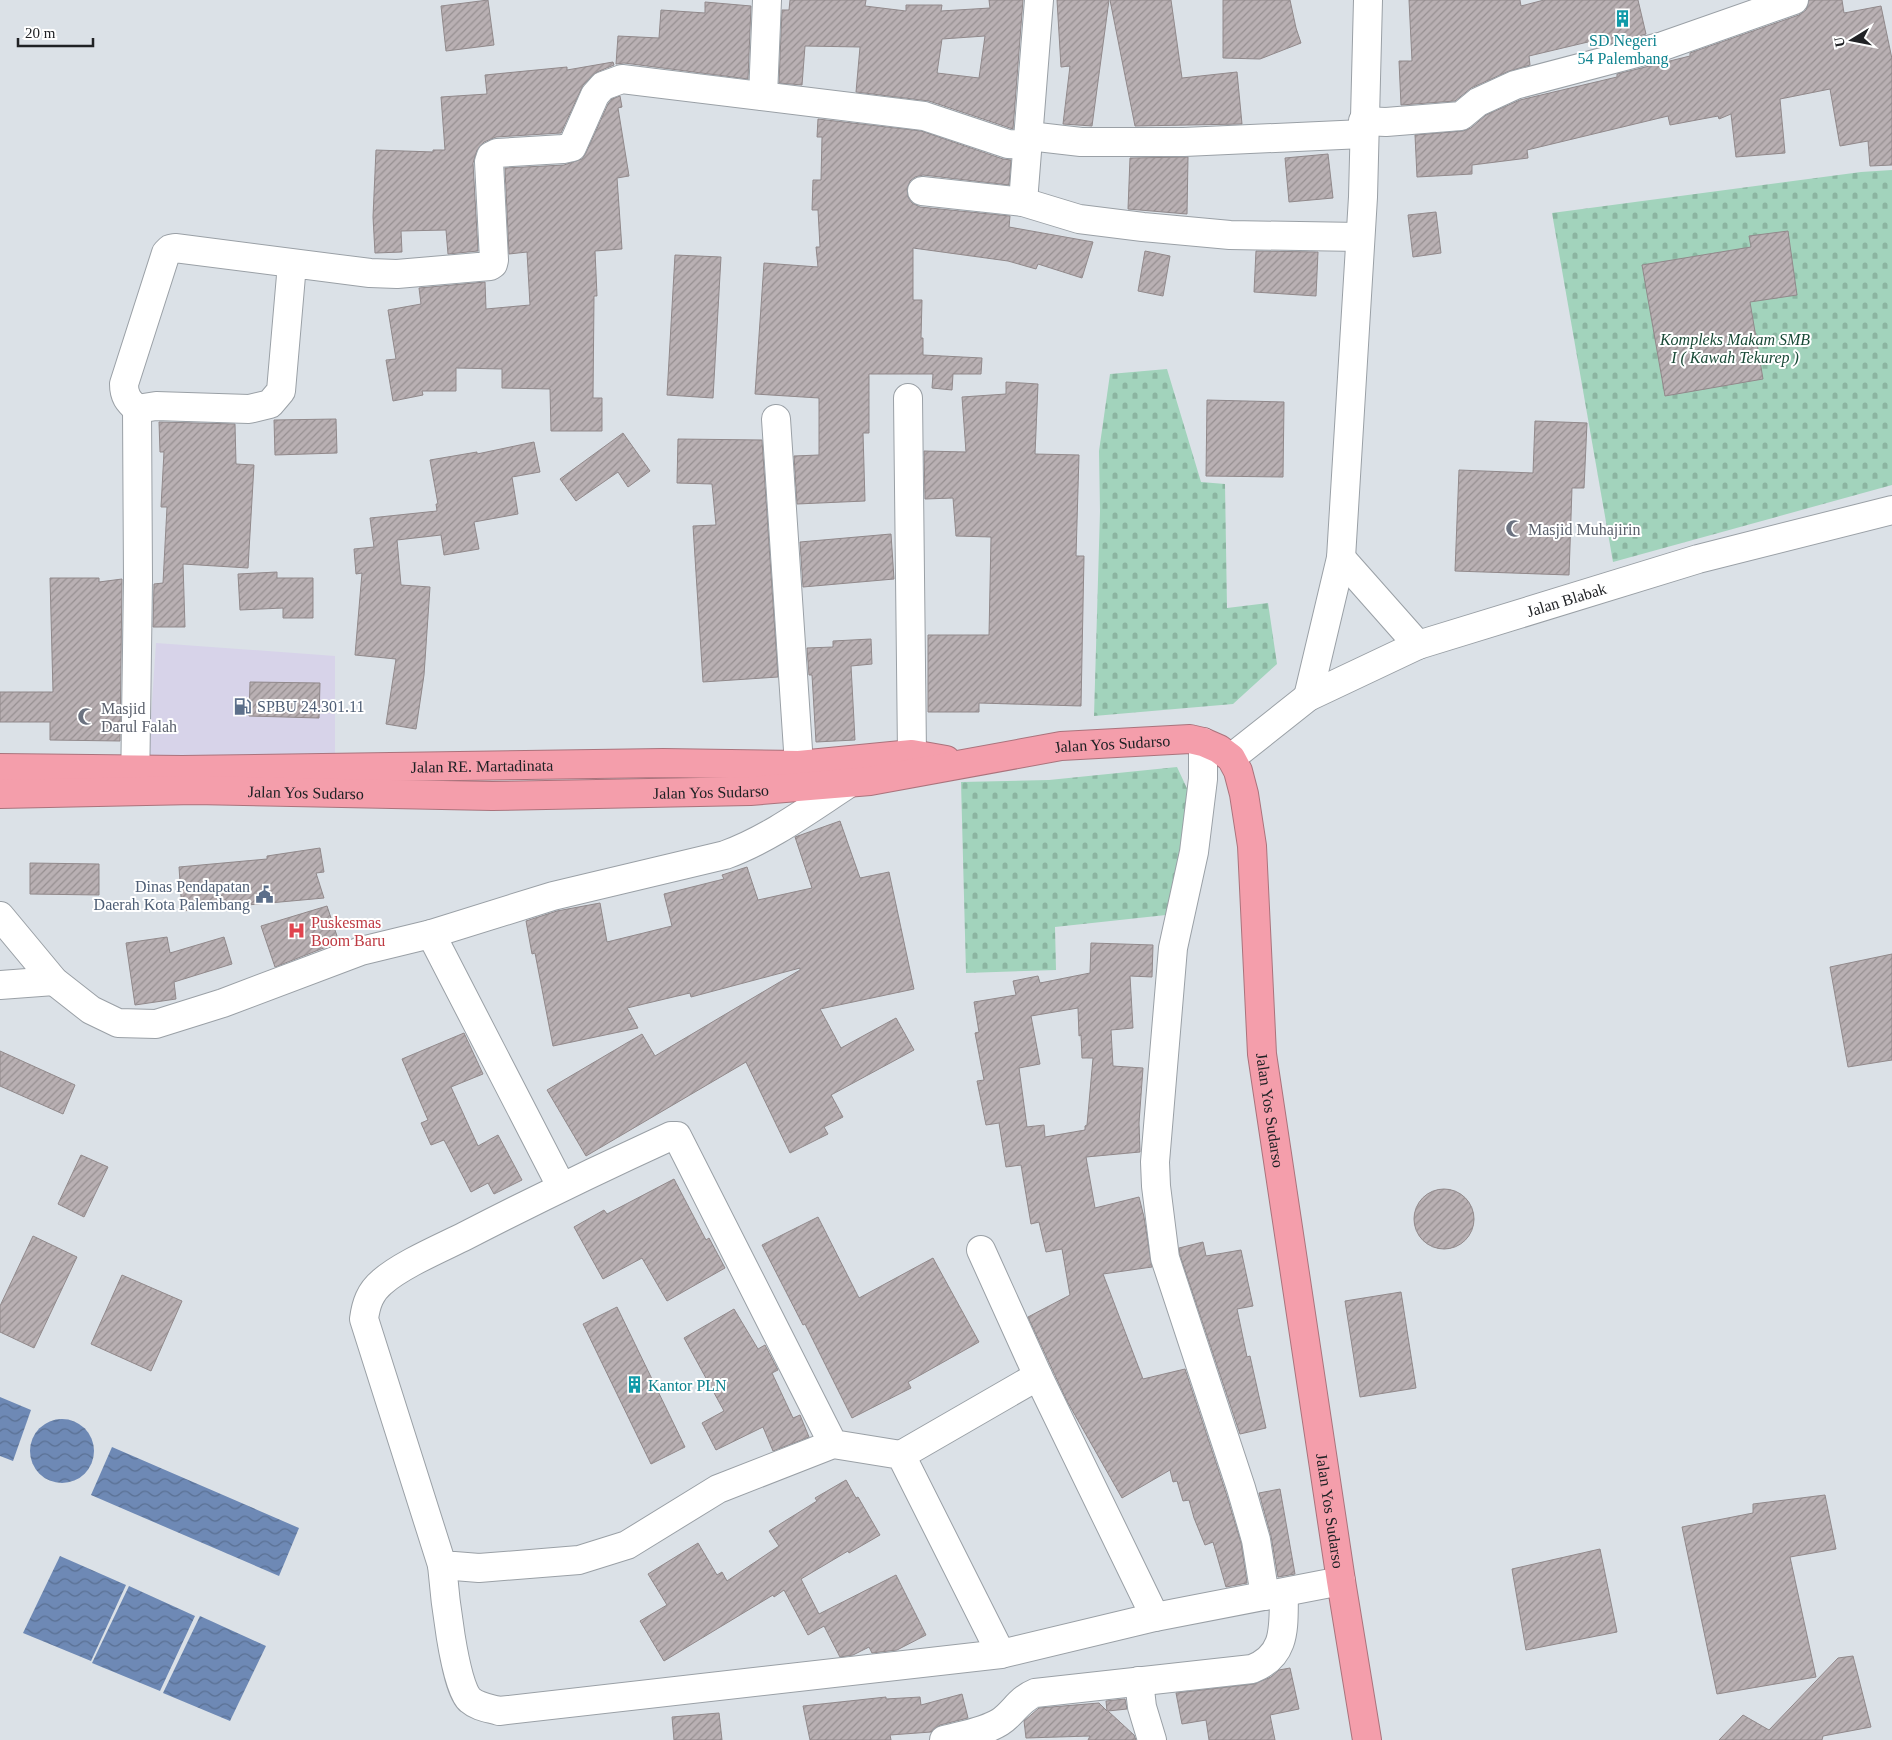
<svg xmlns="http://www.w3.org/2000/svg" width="1892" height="1740" font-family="Georgia,serif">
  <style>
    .commercial { fill: #d7d3e9 }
    .cemetery { fill: url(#cemetery-stones) }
    .water { fill: url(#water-waves) }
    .building { fill: url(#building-hatch); stroke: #91898b; fill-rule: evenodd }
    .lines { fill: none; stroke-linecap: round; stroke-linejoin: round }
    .minor-casing { stroke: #9aa0a6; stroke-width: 30 }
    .highway-casing { stroke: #aa737c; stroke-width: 30 }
    .minor { stroke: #fff; stroke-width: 28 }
    .highway { stroke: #f49eab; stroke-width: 28 }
    .labels { text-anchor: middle; stroke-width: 4; stroke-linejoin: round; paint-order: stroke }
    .culture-label { font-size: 16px; fill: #0d838f; stroke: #fff }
    .park-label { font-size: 16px; font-style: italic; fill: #194a37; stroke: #fff }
    .worship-label { font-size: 16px; fill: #5b616d; stroke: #fff; text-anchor: start }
    .street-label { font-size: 16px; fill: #202225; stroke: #fff }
    .service-label { font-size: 16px; fill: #4e5e75; stroke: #fff; text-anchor: start }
    .health-label { font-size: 16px; fill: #be3a42; stroke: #fff; text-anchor: start }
  </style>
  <defs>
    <pattern id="cemetery-stones" width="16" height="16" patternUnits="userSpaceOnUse" patternTransform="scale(1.25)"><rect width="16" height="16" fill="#a2d3bc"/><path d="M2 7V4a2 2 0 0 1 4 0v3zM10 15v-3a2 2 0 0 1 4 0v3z" fill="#8bb5a1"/></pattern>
    <pattern id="water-waves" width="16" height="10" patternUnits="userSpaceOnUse" patternTransform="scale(1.25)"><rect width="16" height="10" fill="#6e89b5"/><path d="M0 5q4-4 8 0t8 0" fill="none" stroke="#5a7093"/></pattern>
    <pattern id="building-hatch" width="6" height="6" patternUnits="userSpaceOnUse" patternTransform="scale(1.25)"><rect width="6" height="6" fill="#b9b0b3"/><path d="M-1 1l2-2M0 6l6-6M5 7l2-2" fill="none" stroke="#968f91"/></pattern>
  </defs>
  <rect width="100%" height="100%" fill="#dbe1e7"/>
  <!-- commercial -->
  <path class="commercial" d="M156,643L335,656V757L148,760Z"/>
  <!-- cemetery -->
  <g class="cemetery">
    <path d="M1892,170V485L1613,562L1552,213L1861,172Z"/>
    <path d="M1167,369L1201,482L1225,484L1227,608L1268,603L1277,664L1233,704L1094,716L1100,511L1099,451L1110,374Z"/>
    <path d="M1177,767L1191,797L1184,870L1166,915L1055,927L1056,970L966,973L961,782L1049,780Z"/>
  </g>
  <!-- water -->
  <g class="water">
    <path d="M0,1397L31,1410L13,1461L0,1456Z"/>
    <circle cx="62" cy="1451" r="32"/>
    <path d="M112,1447L299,1528L279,1576L91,1495Z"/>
    <path d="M60,1556L126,1585L91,1661L23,1633Z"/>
    <path d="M129,1586L195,1616L160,1691L92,1663Z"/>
    <path d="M200,1616L266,1646L230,1721L163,1693Z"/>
  </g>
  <!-- building -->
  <g class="building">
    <path d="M488,0L494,45L446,51L441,6Z"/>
    <path d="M790,0H866L865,6L906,11V5H942L941,11L990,8L989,0H1023L1013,129L929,101L856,92L860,47L805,46L802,85L779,83L782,10H789ZM985,36L979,78L937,73L942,39Z"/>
    <path d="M1057,0H1109L1092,126L1063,124L1070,66L1061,67Z"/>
    <path d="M1110,0H1171L1182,78L1237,72L1242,124L1135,126Z"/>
    <path d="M1223,0H1290L1296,28L1301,43L1260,59L1223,58Z"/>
    <path d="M1409,0H1520L1521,6L1544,0H1638L1646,34L1610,44L1609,37L1529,56L1530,65L1509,71L1471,88L1455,101L1401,105L1399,61H1412Z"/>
    <path d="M1809,0H1842L1844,13L1881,6L1892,59V165L1870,166L1868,141L1840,146L1830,89L1780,99L1785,153L1736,157L1731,114L1719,119L1718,116L1670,125L1668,116L1527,150L1528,158L1472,165V174L1417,177L1415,135L1463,131L1471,128L1486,115L1520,100L1617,77V74L1690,56V53L1799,15L1806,10Z"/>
    <path d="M705,2L751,6L748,79L624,63L616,64L618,36L659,38L661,10L705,13Z"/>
    <path d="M613,62L614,65L597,72L583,85L561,133L496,137L484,142L477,150L473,163L478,251L448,254L446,230L401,231L402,252L375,253L373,217L376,150L433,152V150H445L441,97L487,94L485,75L567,67V70Z"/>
    <path d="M620,96L622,107L618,108L629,176L617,178L622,249L595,251L597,296H594L593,398H602V431H551L550,389L502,388V369L456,368V391H422L423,395L393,401L386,360L396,359L388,310L421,304L419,288L485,282L486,309L530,305L527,252L509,254L505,168L564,165L582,159L586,153L608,104L612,99Z"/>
    <path d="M818,119L921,131L1003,159L1011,160L1009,185L923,175L915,177L910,181L907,189L908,197L912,203L920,207L1010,216L1009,227L1093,242L1082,278L1038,264L1036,269L1008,261L913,248V300H922L921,338H923V355L982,358L981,374H953L952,390L932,388L933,374H869V433H863L865,501L797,504L794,456L819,455V398L755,394L764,263L818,267L816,247H820L818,210H812L813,180H821L822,137H817Z"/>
    <path d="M1328,154L1333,198L1289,202L1285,158Z"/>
    <path d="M1188,157L1187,214L1128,209L1130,158Z"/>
    <path d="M1436,212L1441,253L1413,257L1408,215Z"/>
    <path d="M1788,231L1797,295L1750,302L1763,379L1665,396L1642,265L1751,247L1749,236Z"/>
    <path d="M1145,251L1170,256L1163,296L1138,291Z"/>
    <path d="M1256,251L1318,252L1316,296L1254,292Z"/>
    <path d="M675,255L721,257L713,398L667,395Z"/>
    <path d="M1006,382L1038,384L1035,454L1079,455L1076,556H1084L1081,706L979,703V712H928V635H989L991,537L956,536L953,498L925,499L924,451L966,452L962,397L1006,394Z"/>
    <path d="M1207,400L1284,402L1283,477L1206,476Z"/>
    <path d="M336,419L337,453L275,455L274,420Z"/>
    <path d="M1535,421L1587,423L1584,488H1572L1569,575L1455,571L1459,470L1533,473Z"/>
    <path d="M159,422L235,424L236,464L254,465L248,568L183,564L185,627H153L154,584L163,583L167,507H161L164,452H160Z"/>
    <path d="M623,433L650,471L628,487L618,472L576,501L560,479Z"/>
    <path d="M678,439L762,440L778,677L703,682L693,526L716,525L712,484L677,483Z"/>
    <path d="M534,442L540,472L512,477L518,514L474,522L479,549L444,555L441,535L397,540L401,585L430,587L424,675L416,729L386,724L396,659L355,655L362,573L356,574L354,549L374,547L370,518L437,511L436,504H438L430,460L477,452V454Z"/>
    <path d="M891,534L894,579L803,587L800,542Z"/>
    <path d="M277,572V578H313V618H283V608L240,610L238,574Z"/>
    <path d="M50,578H99V582L122,579L120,741L50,740V722H0V692H53Z"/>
    <path d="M871,639L872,664L851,666L855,740L816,742L812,675H809L807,648L833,647V641Z"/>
    <path d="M250,682L320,683L319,718L249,716Z"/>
    <path d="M840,821L860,878L889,872L914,989L820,1009L841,1048L896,1018L914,1050L831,1095L843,1117L824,1127L828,1134L790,1153L746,1062L586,1156L547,1090L642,1034L655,1056L800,970V968L691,997L690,993L627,1008L638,1028L553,1046L535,953L532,954L526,921L557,911L600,903L607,942L672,926L664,894L724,879L722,875L747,867L758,900L812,888L795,837Z"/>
    <path d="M320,848L324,872L316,873L324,898L182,911L179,867L267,859V856Z"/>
    <path d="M30,863L99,864V895L30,894Z"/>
    <path d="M327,906L339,942L275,967L261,926Z"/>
    <path d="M167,937L170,953L224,937L232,964L174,982L176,999L135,1005L126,943Z"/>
    <path d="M1091,943L1153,945L1152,977L1130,976L1133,1028L1111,1030L1113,1066L1143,1068L1139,1123L1140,1152L1086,1157L1095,1208L1139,1197L1144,1217L1152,1267L1103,1274L1143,1379L1185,1369L1226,1493L1241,1543L1247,1583L1226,1587L1213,1542L1205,1545L1194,1518L1189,1500L1183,1501L1177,1481L1173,1482L1170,1470L1122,1498L1067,1401L1028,1317L1070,1295L1062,1249L1046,1252L1039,1222L1031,1224L1021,1165L1006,1167L999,1123L986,1125L977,1081L984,1080L975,1033L979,1032L974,1002L1016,995L1013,981L1038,976L1040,983L1090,973ZM1078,1008L1079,1036L1081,1035L1082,1058H1093L1087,1125L1085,1126V1130L1045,1137L1044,1125L1027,1127L1019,1068L1040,1064L1031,1016Z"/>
    <path d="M1892,954V1060L1848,1067L1830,967Z"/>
    <path d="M464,1033L483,1074L451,1087L478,1146L498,1135L522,1180L494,1194L488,1183L471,1192L444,1140L431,1145L421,1123L428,1120L402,1059Z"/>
    <path d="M0,1051L75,1085L63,1114L0,1086Z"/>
    <path d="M81,1155L108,1167L84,1217L58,1204Z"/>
    <path d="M674,1179L706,1240L709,1238L725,1268L667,1301L642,1258L603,1279L574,1227L604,1210L607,1214Z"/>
    <circle cx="1444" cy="1219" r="30"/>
    <path d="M818,1217L859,1298L933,1258L979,1342L908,1382L911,1388L852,1418L805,1324L803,1325L762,1245Z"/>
    <path d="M33,1236L77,1257L34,1348L0,1332V1306Z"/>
    <path d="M1203,1242L1206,1256L1241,1250L1253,1306L1237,1309L1247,1357L1250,1356L1266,1428L1240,1434L1180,1255L1179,1248Z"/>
    <path d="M122,1275L182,1301L151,1371L91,1344Z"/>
    <path d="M1401,1292L1416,1388L1360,1397L1345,1301Z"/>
    <path d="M617,1307L685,1447L651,1464L583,1324Z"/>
    <path d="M734,1309L758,1349L765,1345L778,1370L772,1373L793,1418L800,1415L809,1437L773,1451L763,1427L716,1450L702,1423L724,1411L684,1338Z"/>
    <path d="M846,1480L856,1498L858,1497L880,1535L849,1553L848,1551L801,1579L819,1614L896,1575L926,1635L897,1650L872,1653L869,1647L853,1655L840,1657L824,1626L808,1635L784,1590L774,1597L773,1595L664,1661L640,1621L667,1605L648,1574L698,1543L717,1575L722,1572L727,1581L779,1546L769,1531L817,1501L815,1498Z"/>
    <path d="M1280,1489L1295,1574L1278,1577L1271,1536L1259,1493Z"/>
    <path d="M1825,1495L1836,1549L1790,1557L1816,1677L1717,1694L1682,1527L1753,1513V1504Z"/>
    <path d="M1600,1549L1617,1632L1526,1650L1512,1569Z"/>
    <path d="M1853,1656L1871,1727L1823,1736L1822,1740H1719L1743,1715L1769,1730L1838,1658Z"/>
    <path d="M1290,1668L1299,1709L1270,1715L1275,1740H1209L1206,1720L1182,1724L1176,1693L1254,1684L1271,1677L1279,1670Z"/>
    <path d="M962,1694L968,1718L940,1725L931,1732L890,1735L891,1740H810L803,1706L886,1697V1699L920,1697L921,1705Z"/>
    <path d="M1125,1699L1127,1709L1108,1711L1134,1735L1136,1740H1088L1090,1736L1026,1738L1024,1721L1039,1708L1099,1703L1107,1711L1106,1701Z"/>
    <path d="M719,1713L722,1740H674L672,1717Z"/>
  </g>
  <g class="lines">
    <defs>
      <g id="minor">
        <path d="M763,96L767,0"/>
        <path d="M1363,121L1386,122L1461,116L1478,102L1515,85L1663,46L1794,0"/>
        <path d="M1029,136L1081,142H1184L1363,134"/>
        <path d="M922,191L1023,202L1079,219L1143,227L1230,235L1360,237"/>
        <path d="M1023,202L1039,0"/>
        <path d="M292,264L281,391L270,404L249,409L156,406L137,409C128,401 124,396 124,384L166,253L170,249L175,248L370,273L397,274L490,266L493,264L494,260L489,162L491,156L497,153L563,149L572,147L595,95L603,86L622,79L924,116L1008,144L1028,145"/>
        <path d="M908,398L912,754"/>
        <path d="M776,419L799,765"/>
        <path d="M1341,558L1418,645"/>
        <path d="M1308,697L1341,558L1363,197L1368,0"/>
        <path d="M1203,742V779L1194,852L1173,948L1155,1162L1156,1186L1165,1258L1241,1488L1256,1540L1265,1596"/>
        <path id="s1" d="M1231,758L1308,697L1418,645L1698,559L1892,510"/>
        <path d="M135,791L138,580L137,409"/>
        <path d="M0,916L54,981L91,1010L118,1023L156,1024L223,1003L361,951L431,934L561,1186"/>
        <path d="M431,934L553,896L725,855C769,839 808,810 848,784"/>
        <path d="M0,985L54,981"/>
        <path d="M981,1250L1038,1376"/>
        <path d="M833,1444L718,1489L627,1545L579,1560L479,1568L442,1565L364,1319C366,1304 370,1292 382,1282C401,1265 441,1248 465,1236C533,1201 601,1168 671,1136H677L833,1444L901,1455L1001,1654L1155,1617L1341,1581"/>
        <path d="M901,1455L1038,1376L1155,1617"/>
        <path d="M442,1565C444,1589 454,1687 470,1700C478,1707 489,1708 499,1711L1001,1654"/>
        <path d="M1139,1681L1142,1707L1152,1740"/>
        <path d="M944,1740C962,1735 984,1732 1000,1722C1014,1713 1018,1700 1035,1693L1252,1669C1288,1655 1283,1625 1284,1593"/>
      </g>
      <g id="highway">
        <path id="s2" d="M0,768L182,770L663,763L799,765L912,754L946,760"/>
        <path id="s3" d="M0,794L195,790L492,796L750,791L870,781L1061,746L1190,739L1203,742L1219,749L1231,758L1238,771L1244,794L1252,846L1262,1054L1341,1581L1367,1740"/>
      </g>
    </defs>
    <!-- minor casing -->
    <use href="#minor" class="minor-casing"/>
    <!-- highway casing -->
    <use href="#highway" class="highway-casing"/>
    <!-- minor -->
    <use href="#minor" class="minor"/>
    <!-- highway -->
    <use href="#highway" class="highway"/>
  </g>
  <!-- icons -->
  <defs>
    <symbol id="building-bare" viewBox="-9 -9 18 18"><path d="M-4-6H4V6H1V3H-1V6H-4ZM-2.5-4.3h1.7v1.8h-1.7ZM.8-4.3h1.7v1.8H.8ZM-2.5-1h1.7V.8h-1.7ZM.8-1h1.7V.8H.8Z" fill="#0f9aa8" stroke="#fff" stroke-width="2.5" paint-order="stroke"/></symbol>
    <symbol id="mosque-bare" viewBox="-9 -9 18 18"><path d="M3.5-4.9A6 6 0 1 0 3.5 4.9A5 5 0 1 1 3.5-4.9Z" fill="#6b7280" stroke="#fff" stroke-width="2.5" paint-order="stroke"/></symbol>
    <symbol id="fuel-bare" viewBox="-9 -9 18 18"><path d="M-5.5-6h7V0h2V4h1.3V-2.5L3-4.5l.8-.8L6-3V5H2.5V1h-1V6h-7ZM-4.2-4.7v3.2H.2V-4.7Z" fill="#5c6f8a" stroke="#fff" stroke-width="2.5" paint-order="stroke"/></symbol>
    <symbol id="civic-bare" viewBox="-9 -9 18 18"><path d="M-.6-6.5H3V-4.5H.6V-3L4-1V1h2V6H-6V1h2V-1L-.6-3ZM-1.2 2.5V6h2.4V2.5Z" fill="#5c6f8a" stroke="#fff" stroke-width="2.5" paint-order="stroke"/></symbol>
    <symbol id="hospital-bare" viewBox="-9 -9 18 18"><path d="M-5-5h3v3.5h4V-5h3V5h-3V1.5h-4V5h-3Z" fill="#e0444e" stroke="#fff" stroke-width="2.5" paint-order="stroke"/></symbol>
  </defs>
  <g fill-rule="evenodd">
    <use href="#building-bare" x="1610" y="6" width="25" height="25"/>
    <use href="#mosque-bare" x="1502" y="516" width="25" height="25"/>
    <use href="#fuel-bare" x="230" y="694" width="25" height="25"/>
    <use href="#mosque-bare" x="74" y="704" width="25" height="25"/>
    <use href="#civic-bare" x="252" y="882" width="25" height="25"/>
    <use href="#hospital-bare" x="284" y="918" width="25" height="25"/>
    <use href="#building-bare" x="622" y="1372" width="25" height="25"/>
  </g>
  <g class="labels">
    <!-- culture labels -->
    <g class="culture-label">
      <text x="1623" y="46">SD Negeri<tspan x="1623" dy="18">54 Palembang</tspan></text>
      <text x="648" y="1391" text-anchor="start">Kantor PLN</text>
    </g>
    <!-- park labels -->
    <g class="park-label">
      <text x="1735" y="345">Kompleks Makam SMB<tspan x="1735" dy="18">I ( Kawah Tekurep )</tspan></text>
    </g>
    <!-- worship labels -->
    <g class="worship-label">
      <text x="1528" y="535">Masjid Muhajirin</text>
      <text x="101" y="714">Masjid<tspan x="101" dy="18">Darul Falah</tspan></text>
    </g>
    <!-- street labels -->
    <g class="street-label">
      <text dy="6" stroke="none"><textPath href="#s1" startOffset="375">Jalan Blabak</textPath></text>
      <text dy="6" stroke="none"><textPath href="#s3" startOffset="1116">Jalan Yos Sudarso</textPath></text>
      <text dy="6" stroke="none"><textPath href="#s2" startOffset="482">Jalan RE. Martadinata</textPath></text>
      <text dy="6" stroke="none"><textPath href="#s3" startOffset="711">Jalan Yos Sudarso</textPath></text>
      <text dy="6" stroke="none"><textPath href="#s3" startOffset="306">Jalan Yos Sudarso</textPath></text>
      <text dy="6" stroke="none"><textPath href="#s3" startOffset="1596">Jalan Yos Sudarso</textPath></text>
      <text dy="6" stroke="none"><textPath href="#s3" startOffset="2001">Jalan Yos Sudarso</textPath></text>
    </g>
    <!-- service labels -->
    <g class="service-label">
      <text x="257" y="712">SPBU 24.301.11</text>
      <text x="250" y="892" text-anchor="end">Dinas Pendapatan<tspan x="250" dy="18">Daerah Kota Palembang</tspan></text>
    </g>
    <!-- health labels -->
    <g class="health-label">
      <text x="311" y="928">Puskesmas<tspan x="311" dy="18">Boom Baru</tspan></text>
    </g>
  </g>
  <!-- north arrow -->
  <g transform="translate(1852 40) rotate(260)" stroke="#ffffff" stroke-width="4" paint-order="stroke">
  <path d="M0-4L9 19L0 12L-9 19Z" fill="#202225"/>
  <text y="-8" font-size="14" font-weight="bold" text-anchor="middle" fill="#202225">U</text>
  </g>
  <!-- scale -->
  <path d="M18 38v8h75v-8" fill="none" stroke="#202225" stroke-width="2.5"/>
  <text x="25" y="38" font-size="15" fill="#202225" stroke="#ffffff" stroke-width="4" paint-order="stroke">20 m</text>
</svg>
